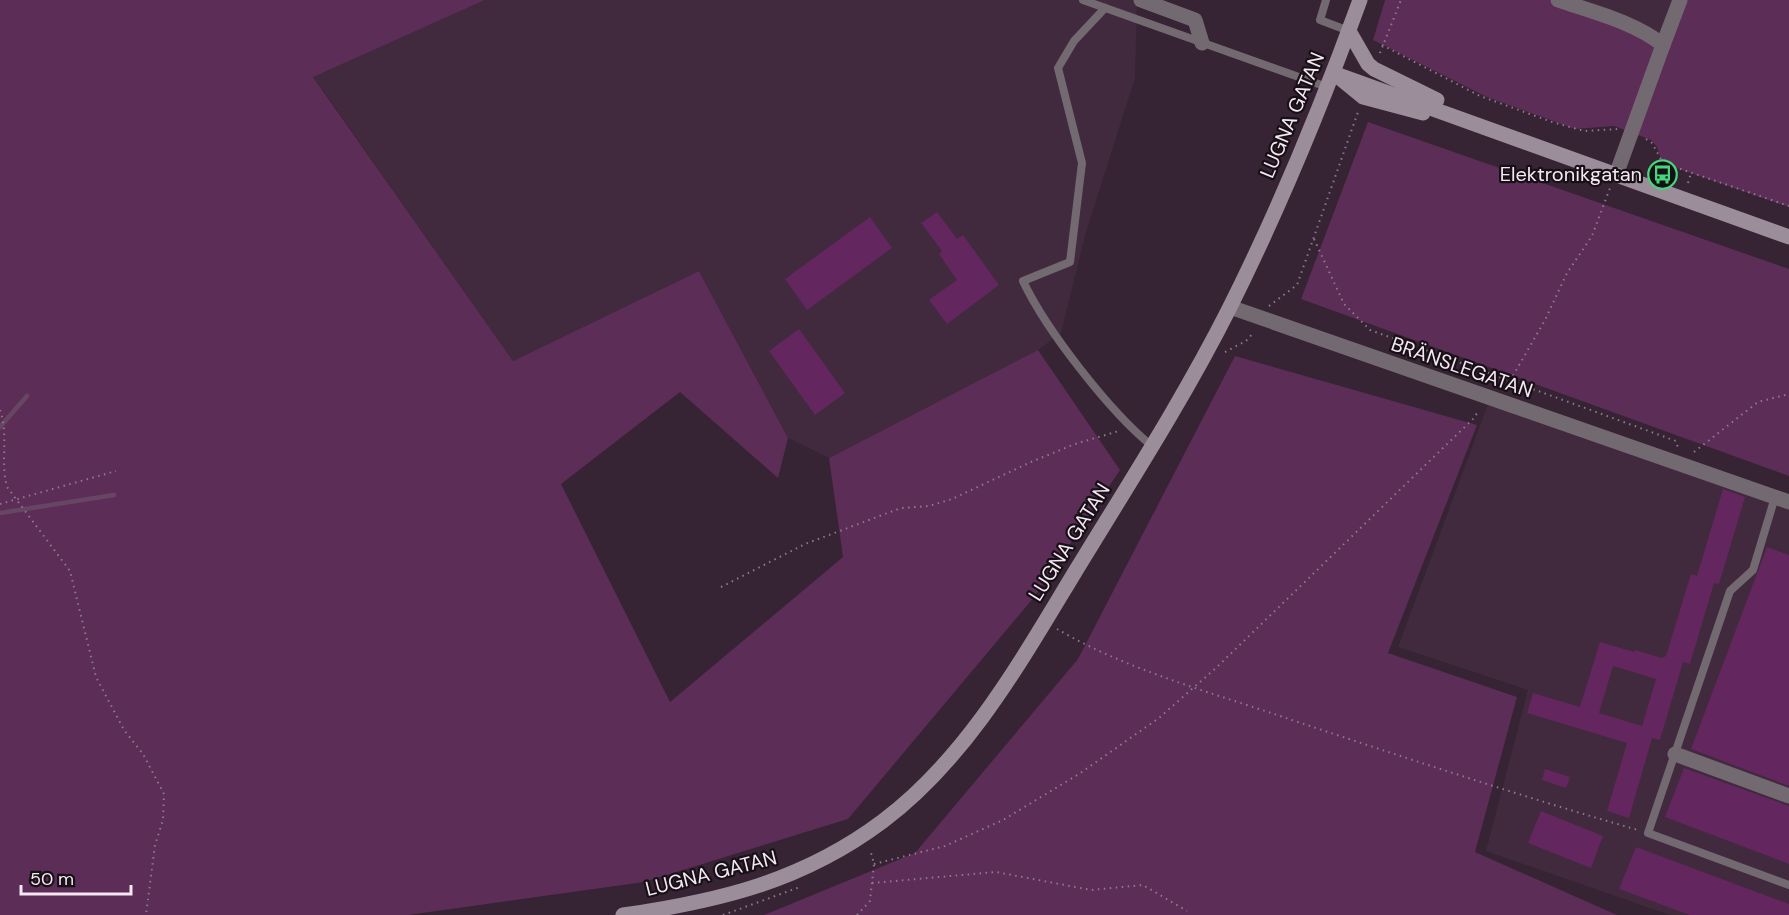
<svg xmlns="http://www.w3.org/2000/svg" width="1789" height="915" font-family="'DM Sans',sans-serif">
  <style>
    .built { fill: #41293e }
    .green { fill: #5c2d56 }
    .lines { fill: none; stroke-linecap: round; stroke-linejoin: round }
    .stream { stroke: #674664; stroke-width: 4.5 }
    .building { fill: #64265e; fill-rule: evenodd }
    .path { stroke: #8c7c8a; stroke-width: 2; stroke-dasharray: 1.5 4.5; stroke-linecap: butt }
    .lane { stroke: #736971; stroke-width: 8 }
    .street { stroke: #736971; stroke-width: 15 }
    .secondary { stroke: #9c8d9a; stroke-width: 15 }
    .labels { text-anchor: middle; stroke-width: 4.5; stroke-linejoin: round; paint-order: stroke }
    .street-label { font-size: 20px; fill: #f5e8f3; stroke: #181017 }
    .poi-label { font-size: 20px; fill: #f5e8f3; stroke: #181017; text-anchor: end }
  </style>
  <rect width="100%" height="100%" fill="#362333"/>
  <!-- built -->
  <g class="built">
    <path d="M485,0H1137L1135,78L1086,232L1061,333L1038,350L829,458L788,438L699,271L513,361L313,76Z"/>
    <path d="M1549,0H1679L1664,41Z"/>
    <path d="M1488,404L1789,508V915H1670L1486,851L1528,690L1398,647Z"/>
  </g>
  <!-- green -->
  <g class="green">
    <path d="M0,0H485L313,77L513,361L699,271L788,438L778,478L680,392L561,484L670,702L843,557L829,458L1038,350L1120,470L1035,596L848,819L644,882L408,915H0Z"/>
    <path d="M1385,0H1549L1664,41L1679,0H1789V207L1662,163L1657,147L1651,140L1614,126L1575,129L1487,97L1373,40Z"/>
    <path d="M1368,122L1789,269V476L1301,299Z"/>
    <path d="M1235,356L1477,425L1388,653L1517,697L1475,852L1617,915H764L915,853L1078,659Z"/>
  </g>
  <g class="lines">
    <!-- stream -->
    <g class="stream">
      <path d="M0,427L27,396"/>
      <path d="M0,513L114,495"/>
    </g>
  </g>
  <!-- building -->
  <g class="building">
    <path d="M937,212L957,239L963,235L999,285L947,324L929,300L957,280L939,254L942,251L921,223Z"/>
    <path d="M870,217L892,248L807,310L785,279Z"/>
    <path d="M799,329L845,393L815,415L769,351Z"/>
    <path d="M1723,489L1745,497L1719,584L1714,583L1690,664L1683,662L1660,740L1652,738L1629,818L1607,811L1627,743L1527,713L1533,693L1580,707L1600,642L1634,652L1635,650L1662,658L1666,656L1691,574L1697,576ZM1613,666L1656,679L1642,726L1599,713Z"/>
    <path d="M1767,547L1789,555V786L1691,749Z"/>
    <path d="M1684,768L1789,806V864L1665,817Z"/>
    <path d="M1545,769L1570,777L1566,788L1542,780Z"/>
    <path d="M1541,811L1603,836L1591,868L1528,843Z"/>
    <path d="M1636,847L1789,904V915H1690L1619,889Z"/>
  </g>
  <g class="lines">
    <!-- path -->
    <g class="path">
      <path d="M1382,45L1480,96L1552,122L1584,131L1618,129"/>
      <path d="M1380,53L1401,0"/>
      <path d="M1646,139L1652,143L1663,163L1789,206"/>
      <path d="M1688,183L1691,173"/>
      <path d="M1314,239L1344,304L1370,330L1676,441L1678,448"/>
      <path d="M1269,306L1297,285L1358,112"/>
      <path d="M1225,352L1246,341L1254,332"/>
      <path d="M1510,381L1545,320L1567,273L1592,236L1610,188"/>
      <path d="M0,410C9,436 0,461 7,487L70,571L96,677L124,730L143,754L164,794L163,820L155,845L146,915"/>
      <path d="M1694,452L1758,402L1789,394"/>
      <path d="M0,504L116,471"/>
      <path d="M721,587L805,544L901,508L929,506L952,499L1031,462L1075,444L1119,431"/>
      <path d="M1057,629C1127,670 1210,692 1286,718C1403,757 1520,796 1638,830"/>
      <path d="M874,864L945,846L1003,820L1079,774L1159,718L1217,667L1474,418L1479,410"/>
      <path d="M872,883L996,872L1091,890L1143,885L1187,911"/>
      <path d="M723,915L800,887"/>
      <path d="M857,915L870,901L874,864L870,849"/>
    </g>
    <!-- lane -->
    <g class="lane">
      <path d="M1083,0L1327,87"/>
      <path d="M1326,0L1320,20L1349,31"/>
      <path d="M1105,8L1074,41L1058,68L1082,163L1070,262L1023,281C1046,330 1110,412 1152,446"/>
      <path d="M1775,497L1753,570L1730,591L1648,833L1789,885"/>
    </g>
    <!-- street -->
    <g class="street">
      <path d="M1141,0L1195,20L1202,43"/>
      <path d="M1558,0C1593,12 1634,22 1663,45L1616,175"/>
      <path d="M1663,45L1680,0"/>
      <path d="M1230,307L1789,502"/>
      <path d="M1675,754L1789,796"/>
    </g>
    <!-- secondary -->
    <g class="secondary">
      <path d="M1349,31L1368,64L1374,69L1437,100"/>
      <path d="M1333,73L1789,237"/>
      <path d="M1341,79L1363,97L1423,113"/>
      <path d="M623,915C720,901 803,881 883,821C967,758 1021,661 1075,572C1128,485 1183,400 1229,309C1279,209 1322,105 1360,0"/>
    </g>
  </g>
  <!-- icons -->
  <defs>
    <symbol id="bus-ring" viewBox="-11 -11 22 22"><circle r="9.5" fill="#181017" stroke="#44d77b" stroke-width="1.5"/><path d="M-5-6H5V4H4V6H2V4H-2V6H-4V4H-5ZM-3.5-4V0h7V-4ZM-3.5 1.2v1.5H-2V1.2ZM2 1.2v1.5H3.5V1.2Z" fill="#44d77b"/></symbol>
  </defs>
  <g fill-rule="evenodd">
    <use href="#bus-ring" x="1646" y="158" width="33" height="33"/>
  </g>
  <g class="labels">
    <!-- street labels -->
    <g class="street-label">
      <text transform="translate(1292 115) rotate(-67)" y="7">LUGNA GATAN</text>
      <text transform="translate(1462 367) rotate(19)" y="7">BRÄNSLEGATAN</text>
      <text transform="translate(1069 542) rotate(-58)" y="7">LUGNA GATAN</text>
      <text transform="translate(711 873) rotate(-14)" y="7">LUGNA GATAN</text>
    </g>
    <!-- poi labels -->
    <g class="poi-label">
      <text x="1642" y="181">Elektronikgatan</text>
    </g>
  </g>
  <!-- scale -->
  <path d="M21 885v9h110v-9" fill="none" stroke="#f5e8f3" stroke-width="3"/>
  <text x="30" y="885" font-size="18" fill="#f5e8f3" stroke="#181017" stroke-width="4.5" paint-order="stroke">50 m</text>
</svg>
